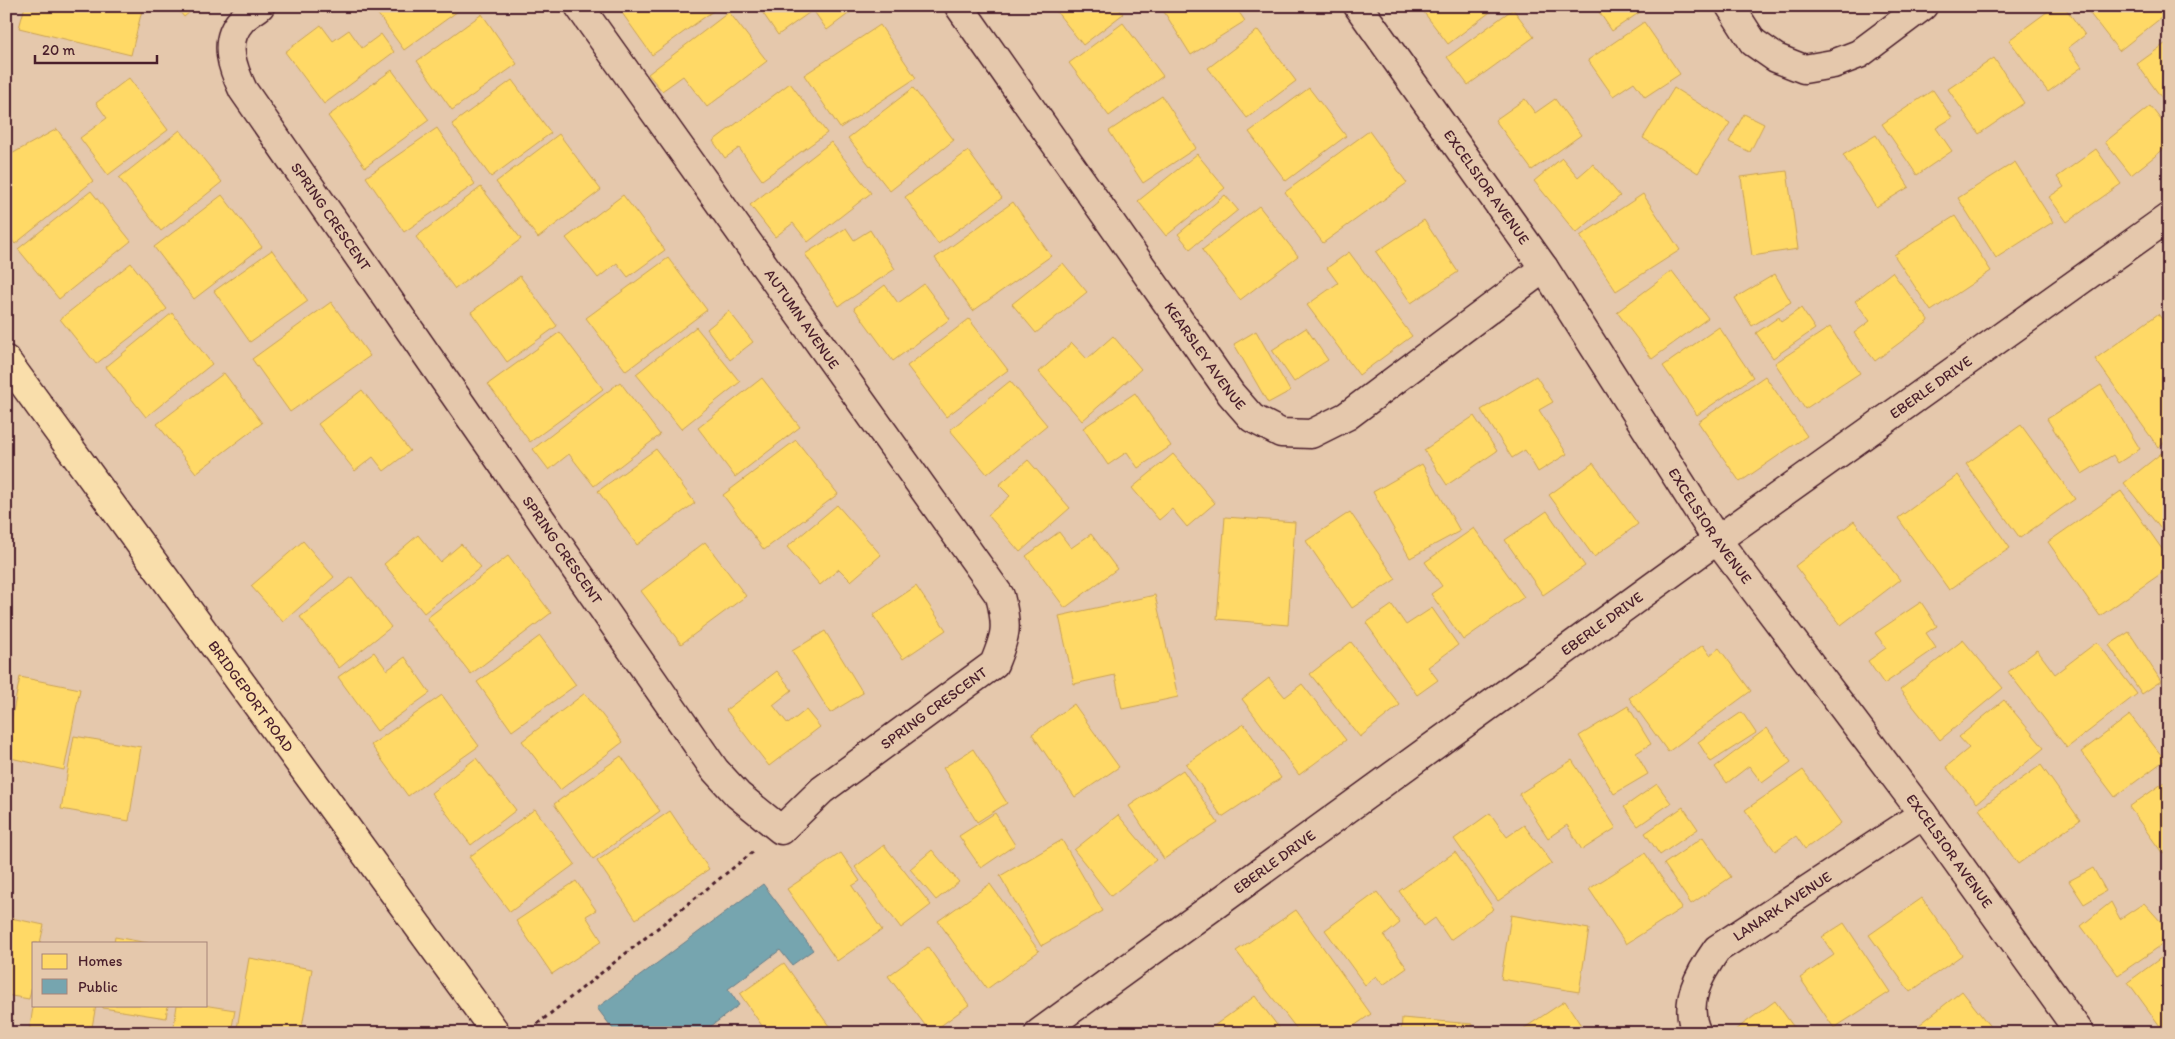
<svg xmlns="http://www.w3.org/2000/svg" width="2175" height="1039" font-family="Itim,sans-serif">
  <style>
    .homes { fill: #ffd966; stroke: #c9a154 }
    .public { fill: #76a5af; stroke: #697d87 }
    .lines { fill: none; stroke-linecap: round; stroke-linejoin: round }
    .minor-casing { stroke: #4a1f2b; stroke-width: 31 }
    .major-casing { stroke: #4a1f2b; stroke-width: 31 }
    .path { stroke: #4a1f2b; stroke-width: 3; stroke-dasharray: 4 4; stroke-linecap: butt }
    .minor { stroke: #e5c8ac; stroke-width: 28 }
    .major { stroke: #f9deab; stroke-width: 28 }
    .labels { text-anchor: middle; stroke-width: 5; stroke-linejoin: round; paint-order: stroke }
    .street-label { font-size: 15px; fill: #4a1f2b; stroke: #e5c8ac }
  </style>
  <rect width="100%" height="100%" fill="#e5c8ac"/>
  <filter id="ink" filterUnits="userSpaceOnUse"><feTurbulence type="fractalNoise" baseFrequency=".02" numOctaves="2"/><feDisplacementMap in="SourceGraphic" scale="10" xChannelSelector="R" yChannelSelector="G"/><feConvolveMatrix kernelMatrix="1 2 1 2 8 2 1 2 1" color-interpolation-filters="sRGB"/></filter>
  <g filter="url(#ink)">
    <!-- homes -->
    <g class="homes">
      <path d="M25,6H143L131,55L19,28Z"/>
      <path d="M175,6H197L184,17Z"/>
      <path d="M372,6H465L404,50Z"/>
      <path d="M617,6H720L652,55Z"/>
      <path d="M758,6H859L827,30L813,10L778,35Z"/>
      <path d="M1052,6H1117L1123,14L1083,45Z"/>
      <path d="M1235,6L1245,21L1191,55L1161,7Z"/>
      <path d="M1419,6H1498L1448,44Z"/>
      <path d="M1595,6H1649L1612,31Z"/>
      <path d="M2055,6H2064L2085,35L2068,48L2082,67L2048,92L2009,40Z"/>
      <path d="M2084,6H2159L2166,14L2119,51Z"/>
      <path d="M1513,9L1534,37L1468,85L1447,57Z"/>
      <path d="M729,12L767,61L707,107L683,76L662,91L648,74Z"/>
      <path d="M482,14L517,64L452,110L417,61Z"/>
      <path d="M1644,22L1680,74L1645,97L1634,82L1613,96L1588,60Z"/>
      <path d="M1123,23L1163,76L1109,116L1069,63Z"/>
      <path d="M321,25L333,41L349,30L362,48L381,34L394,52L324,104L285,52Z"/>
      <path d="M880,25L916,78L840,128L804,75Z"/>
      <path d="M1258,30L1296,81L1247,118L1208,68Z"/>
      <path d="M2169,41V108L2137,64Z"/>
      <path d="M1994,58L2024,103L1979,134L1948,89Z"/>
      <path d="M392,70L429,120L365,167L328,116Z"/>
      <path d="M129,78L168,130L108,175L80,138L107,118L96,103Z"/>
      <path d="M512,80L551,133L491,177L452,124Z"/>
      <path d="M790,83L827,133L762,180L739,148L725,158L713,141Z"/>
      <path d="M913,88L954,140L890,191L848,138Z"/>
      <path d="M1309,88L1346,136L1286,181L1249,132Z"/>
      <path d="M1674,88L1730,123L1698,173L1643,138Z"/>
      <path d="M1933,90L1952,118L1936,128L1952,151L1917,175L1882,124Z"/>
      <path d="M1162,96L1196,148L1143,183L1109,131Z"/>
      <path d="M1525,99L1535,113L1555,99L1581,135L1532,170L1495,120Z"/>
      <path d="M2150,106L2169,130V145L2131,175L2105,142Z"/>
      <path d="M1744,114L1764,124L1750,152L1729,142Z"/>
      <path d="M437,128L475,184L404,232L366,177Z"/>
      <path d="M57,129L93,181L15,244L6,232V157Z"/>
      <path d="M180,130L222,182L161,231L119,178Z"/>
      <path d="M1369,131L1407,183L1323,243L1285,192Z"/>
      <path d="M559,134L601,190L538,238L496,182Z"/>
      <path d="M1876,135L1909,187L1876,207L1843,155Z"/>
      <path d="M831,142L871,193L808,242L793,223L775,237L750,205Z"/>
      <path d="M2096,149L2121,184L2067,222L2049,197L2064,187L2057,177Z"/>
      <path d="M968,151L1002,198L938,244L905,197Z"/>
      <path d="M1197,154L1225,188L1166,236L1138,201Z"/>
      <path d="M1562,158L1578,177L1593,164L1620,196L1576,233L1534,181Z"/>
      <path d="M2015,162L2053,222L1996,258L1958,198Z"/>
      <path d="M1787,171L1798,249L1752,256L1741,177Z"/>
      <path d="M481,187L521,239L455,289L416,237Z"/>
      <path d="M91,191L131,241L59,299L18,249Z"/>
      <path d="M1643,194L1680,250L1616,291L1580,236Z"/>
      <path d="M222,195L262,247L194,299L154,247Z"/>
      <path d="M623,195L665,250L628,277L617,263L598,278L566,238Z"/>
      <path d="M1225,195L1238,210L1190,249L1178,234Z"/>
      <path d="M1013,202L1051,256L973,311L935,258Z"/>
      <path d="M1259,206L1298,256L1240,300L1202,250Z"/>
      <path d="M1955,216L1991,271L1931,311L1894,255Z"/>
      <path d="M1424,220L1458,272L1411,303L1376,252Z"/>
      <path d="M846,228L854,240L870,230L895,269L839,306L805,254Z"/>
      <path d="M272,250L308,301L250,342L214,291Z"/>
      <path d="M1349,252L1412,336L1359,375L1307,305L1338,283L1327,268Z"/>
      <path d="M668,258L707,310L626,371L586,318Z"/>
      <path d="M131,263L167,309L96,364L60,319Z"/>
      <path d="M1063,263L1087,292L1036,333L1012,304Z"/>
      <path d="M1672,271L1708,318L1652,359L1617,312Z"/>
      <path d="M1892,272L1929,321L1875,361L1854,333L1870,321L1855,301Z"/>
      <path d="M1775,274L1791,302L1752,326L1735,298Z"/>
      <path d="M520,276L557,326L507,362L471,312Z"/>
      <path d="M924,284L950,319L893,361L854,308L885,285L898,303Z"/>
      <path d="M331,302L370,356L290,412L252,359Z"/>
      <path d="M1801,308L1815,329L1773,358L1756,333L1779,317L1781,322Z"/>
      <path d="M729,311L753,342L730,360L707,329Z"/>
      <path d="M172,313L212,364L146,417L106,367Z"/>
      <path d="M2158,314L2169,328V439L2158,447L2095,359Z"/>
      <path d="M969,319L1008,370L946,417L907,366Z"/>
      <path d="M696,327L740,382L681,429L636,374Z"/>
      <path d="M1719,327L1753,377L1697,415L1663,366Z"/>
      <path d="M1830,327L1860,373L1805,409L1775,363Z"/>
      <path d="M1306,328L1328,360L1294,382L1272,350Z"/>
      <path d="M1256,331L1290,391L1268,403L1234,344Z"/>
      <path d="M560,332L603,389L530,442L488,384Z"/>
      <path d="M1113,336L1141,369L1082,421L1039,372L1072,343L1087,359Z"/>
      <path d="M224,373L262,423L196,473L157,424Z"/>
      <path d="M1536,376L1553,402L1539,410L1567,454L1538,472L1525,450L1512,458L1481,410Z"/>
      <path d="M1765,376L1807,436L1740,482L1698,422Z"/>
      <path d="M762,378L800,427L735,477L698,428Z"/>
      <path d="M1010,381L1047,425L987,474L950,430Z"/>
      <path d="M620,382L660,435L594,486L569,454L549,470L533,449Z"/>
      <path d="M2101,385L2140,449L2118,463L2113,455L2082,474L2047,419Z"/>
      <path d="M362,390L410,451L384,471L373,457L355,471L318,424Z"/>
      <path d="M1135,393L1171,446L1138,468L1127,452L1108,465L1083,428Z"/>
      <path d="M1474,416L1497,451L1447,485L1424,450Z"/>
      <path d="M2021,425L2075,499L2020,538L1966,464Z"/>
      <path d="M796,440L838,494L764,550L723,495Z"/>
      <path d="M2169,447V539L2124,483Z"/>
      <path d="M656,449L695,503L637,545L598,491Z"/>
      <path d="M1173,454L1215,503L1187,527L1172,509L1159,520L1132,488Z"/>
      <path d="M1028,460L1070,508L1020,552L988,515L1010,496L999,485Z"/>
      <path d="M1593,463L1638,524L1594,557L1549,495Z"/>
      <path d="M1422,464L1460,531L1410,558L1373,492Z"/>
      <path d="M1958,475L2010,548L1949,590L1898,518Z"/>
      <path d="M2121,491L2169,559V568L2100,616L2048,542Z"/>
      <path d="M837,505L881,555L851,581L839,569L820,585L787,547Z"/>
      <path d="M1547,511L1585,566L1543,595L1505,540Z"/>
      <path d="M1350,512L1396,579L1352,608L1306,541Z"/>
      <path d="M1225,517L1295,522L1288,625L1217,619Z"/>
      <path d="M1854,521L1900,580L1841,625L1795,566Z"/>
      <path d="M1474,528L1524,597L1463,640L1431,594L1442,586L1425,562Z"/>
      <path d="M1059,532L1071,548L1091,534L1117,569L1065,608L1026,556Z"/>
      <path d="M418,535L440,562L461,544L481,567L424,613L384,564Z"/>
      <path d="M303,541L334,577L283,622L251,586Z"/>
      <path d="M705,542L746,596L681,644L641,591Z"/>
      <path d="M508,556L551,613L471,674L427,618Z"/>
      <path d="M352,577L391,627L339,668L300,617Z"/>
      <path d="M916,586L946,630L903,659L873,615Z"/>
      <path d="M1155,595L1178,697L1122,709L1115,675L1074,684L1059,616Z"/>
      <path d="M1921,602L1937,626L1926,633L1936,648L1884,684L1868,661L1886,648L1875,633Z"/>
      <path d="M1392,605L1406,625L1432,608L1458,645L1428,667L1438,680L1417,695L1366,623Z"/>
      <path d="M825,631L863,693L830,713L792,651Z"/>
      <path d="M2129,632L2161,681L2142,694L2109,645Z"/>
      <path d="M540,636L576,685L512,731L477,682Z"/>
      <path d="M1963,640L2003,688L1940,740L1900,690Z"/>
      <path d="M1351,642L1400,705L1360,737L1310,674Z"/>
      <path d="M2097,642L2137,694L2067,748L2008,672L2037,650L2055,674Z"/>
      <path d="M1703,645L1710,655L1719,648L1751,691L1668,752L1629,698Z"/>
      <path d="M374,652L387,670L405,657L430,693L377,731L338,677Z"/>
      <path d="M777,671L792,690L773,705L788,724L806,710L820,727L769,766L726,710Z"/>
      <path d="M20,677L80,689L64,770L6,757V746Z"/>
      <path d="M1269,678L1285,697L1302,684L1346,740L1299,775L1242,699Z"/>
      <path d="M585,693L623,742L560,790L522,741Z"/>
      <path d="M442,695L479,746L408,796L371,745Z"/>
      <path d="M2004,700L2044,748L1977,803L1946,767L1969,748L1959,737Z"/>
      <path d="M1074,704L1119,767L1075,797L1032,734Z"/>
      <path d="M1628,706L1651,744L1636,753L1648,774L1614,794L1579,736Z"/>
      <path d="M1742,712L1756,733L1711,762L1698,742Z"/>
      <path d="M2130,715L2165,760L2115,797L2081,752Z"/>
      <path d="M1244,724L1281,778L1222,817L1186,764Z"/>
      <path d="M1767,728L1791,762L1762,783L1749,766L1727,783L1715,767Z"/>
      <path d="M74,736L141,747L129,821L61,809Z"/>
      <path d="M973,749L1007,803L977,822L943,768Z"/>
      <path d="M621,756L660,811L593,859L554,804Z"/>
      <path d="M476,758L516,810L471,845L431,793Z"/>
      <path d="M1572,760L1616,828L1582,850L1567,825L1548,838L1519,794Z"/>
      <path d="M2041,765L2080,820L2018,864L1979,809Z"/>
      <path d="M1183,770L1218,823L1164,859L1129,806Z"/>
      <path d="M1803,770L1841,823L1805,849L1796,836L1775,851L1745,810Z"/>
      <path d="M2169,779V850L2163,854L2129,807Z"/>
      <path d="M1657,784L1671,803L1638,826L1624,807Z"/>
      <path d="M1683,807L1698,829L1660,855L1645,833Z"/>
      <path d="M535,809L575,864L510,912L469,857Z"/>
      <path d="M670,811L709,869L636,919L597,861Z"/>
      <path d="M995,813L1015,845L981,868L959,836Z"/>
      <path d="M1490,813L1507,837L1524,825L1552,863L1498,901L1454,839Z"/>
      <path d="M1118,815L1156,860L1111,896L1074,850Z"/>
      <path d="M1703,837L1731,877L1691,904L1664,864Z"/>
      <path d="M1062,840L1103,911L1041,946L1000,876Z"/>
      <path d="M884,845L931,905L901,928L855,867Z"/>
      <path d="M932,850L959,882L936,900L910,869Z"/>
      <path d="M1455,852L1494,909L1450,940L1435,918L1424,926L1399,891Z"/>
      <path d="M841,853L860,881L852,886L882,930L837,961L787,889Z"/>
      <path d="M1645,853L1682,908L1626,944L1589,889Z"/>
      <path d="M2093,868L2106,891L2084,904L2069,881Z"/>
      <path d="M576,881L596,910L586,916L602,941L552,974L516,921Z"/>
      <path d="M990,884L1039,951L987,989L938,921Z"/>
      <path d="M1377,892L1400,923L1384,936L1407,968L1383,985L1376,976L1365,985L1325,930Z"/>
      <path d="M1922,898L1962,955L1910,992L1869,935Z"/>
      <path d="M2111,902L2120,919L2144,903L2169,931V940L2118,975L2081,926Z"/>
      <path d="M1296,910L1371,1014L1344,1033H1300L1236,951Z"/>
      <path d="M1511,915L1589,929L1579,992L1501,979Z"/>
      <path d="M6,917L44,925L40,943H34V975L29,999L6,995Z"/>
      <path d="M1844,923L1890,992L1834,1028L1800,978L1834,955L1822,937Z"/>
      <path d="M115,937L148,943H114Z"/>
      <path d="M928,947L969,1005L931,1033L888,976Z"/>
      <path d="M2169,952V1030L2165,1033L2128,982Z"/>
      <path d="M249,958L312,969L301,1033H258L237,1029Z"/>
      <path d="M784,963L834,1033H767L740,994Z"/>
      <path d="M1962,991L1995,1033H1909Z"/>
      <path d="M1255,996L1283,1033H1209L1207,1031Z"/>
      <path d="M34,1001V1005H96L91,1033H29Z"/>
      <path d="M1565,1001L1586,1033H1517Z"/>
      <path d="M1775,1001L1798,1033H1737L1735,1030Z"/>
      <path d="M103,1005H168L166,1018L103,1008Z"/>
      <path d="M177,1005H203L235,1010L231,1033H173Z"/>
      <path d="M1402,1018L1473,1024L1472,1033H1401Z"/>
      <path d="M305,1028L343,1033H304Z"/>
    </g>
    <!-- public -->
    <path class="public" d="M763,884L813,950L792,965L780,950L728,989L739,1005L702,1033H616L597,1008Z"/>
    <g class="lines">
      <defs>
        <g id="minor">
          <path id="s1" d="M260,6C254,11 246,15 241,21C222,42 233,69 243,90L715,770L738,795L781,830L822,790L994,664C1006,635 1008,627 1000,596L579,6"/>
          <path id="s2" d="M959,6L1231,394L1252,418L1281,433L1311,434L1347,416L1544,268"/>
          <path id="s3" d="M1358,6L1544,268L1717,540L1923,814L2080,1033"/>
          <path d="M1730,6L1753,42L1776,58L1804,69L1833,64L1859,54L1923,6"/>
          <path id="s4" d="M1039,1033L1717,540L2169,217"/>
          <path id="s5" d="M1697,1033C1682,1003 1700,973 1717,949L1923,814"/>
        </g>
        <g id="major">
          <path id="s6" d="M6,360L496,1033"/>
        </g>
      </defs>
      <!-- minor casing -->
      <use href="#minor" class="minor-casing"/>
      <!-- major casing -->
      <use href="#major" class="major-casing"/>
      <!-- path -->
      <path class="path" d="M531,1029L753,852"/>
      <!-- minor -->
      <use href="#minor" class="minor"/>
      <!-- major -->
      <use href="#major" class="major"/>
    </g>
  </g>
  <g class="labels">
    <!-- street labels -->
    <g class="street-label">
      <text dy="5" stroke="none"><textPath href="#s3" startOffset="222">EXCELSIOR AVENUE</textPath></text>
      <text dy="5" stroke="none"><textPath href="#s1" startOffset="252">SPRING CRESCENT</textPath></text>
      <text transform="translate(802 319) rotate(55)" y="5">AUTUMN AVENUE</text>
      <text dy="5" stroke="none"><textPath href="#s2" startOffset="428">KEARSLEY AVENUE</textPath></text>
      <text dy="5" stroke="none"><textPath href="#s4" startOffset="1101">EBERLE DRIVE</textPath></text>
      <text dy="5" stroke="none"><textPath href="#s3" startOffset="628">EXCELSIOR AVENUE</textPath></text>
      <text dy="5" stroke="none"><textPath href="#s1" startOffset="658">SPRING CRESCENT</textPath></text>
      <text dy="5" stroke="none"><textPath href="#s4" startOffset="696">EBERLE DRIVE</textPath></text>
      <text dy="5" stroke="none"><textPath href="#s6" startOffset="416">BRIDGEPORT ROAD</textPath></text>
      <text dy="5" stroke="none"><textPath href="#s1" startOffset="1211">SPRING CRESCENT</textPath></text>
      <text dy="5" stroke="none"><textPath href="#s3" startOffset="1032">EXCELSIOR AVENUE</textPath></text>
      <text dy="5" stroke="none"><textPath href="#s4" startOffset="291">EBERLE DRIVE</textPath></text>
      <text dy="5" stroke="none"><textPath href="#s5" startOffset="169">LANARK AVENUE</textPath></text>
    </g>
  </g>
  <!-- margin -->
  <rect width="2175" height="1039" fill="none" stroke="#e5c8ac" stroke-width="25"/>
  <rect x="12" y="12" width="2150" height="1014" fill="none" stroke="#4a1f2b" stroke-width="2" filter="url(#ink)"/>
  <!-- legend -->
  <rect x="32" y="942" width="175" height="65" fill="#e5c8ac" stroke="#a78478"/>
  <rect x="42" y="954" width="25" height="15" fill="#ffd966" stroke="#a78478"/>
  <text x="78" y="966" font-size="15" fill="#4a1f2b">Homes</text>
  <rect x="42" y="979" width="25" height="15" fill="#76a5af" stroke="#a78478"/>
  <text x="78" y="992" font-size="15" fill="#4a1f2b">Public</text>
  <!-- scale -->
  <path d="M35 55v8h122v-8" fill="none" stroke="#4a1f2b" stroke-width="2.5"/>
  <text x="42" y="55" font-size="15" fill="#4a1f2b" stroke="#e5c8ac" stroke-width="4" paint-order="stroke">20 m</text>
</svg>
